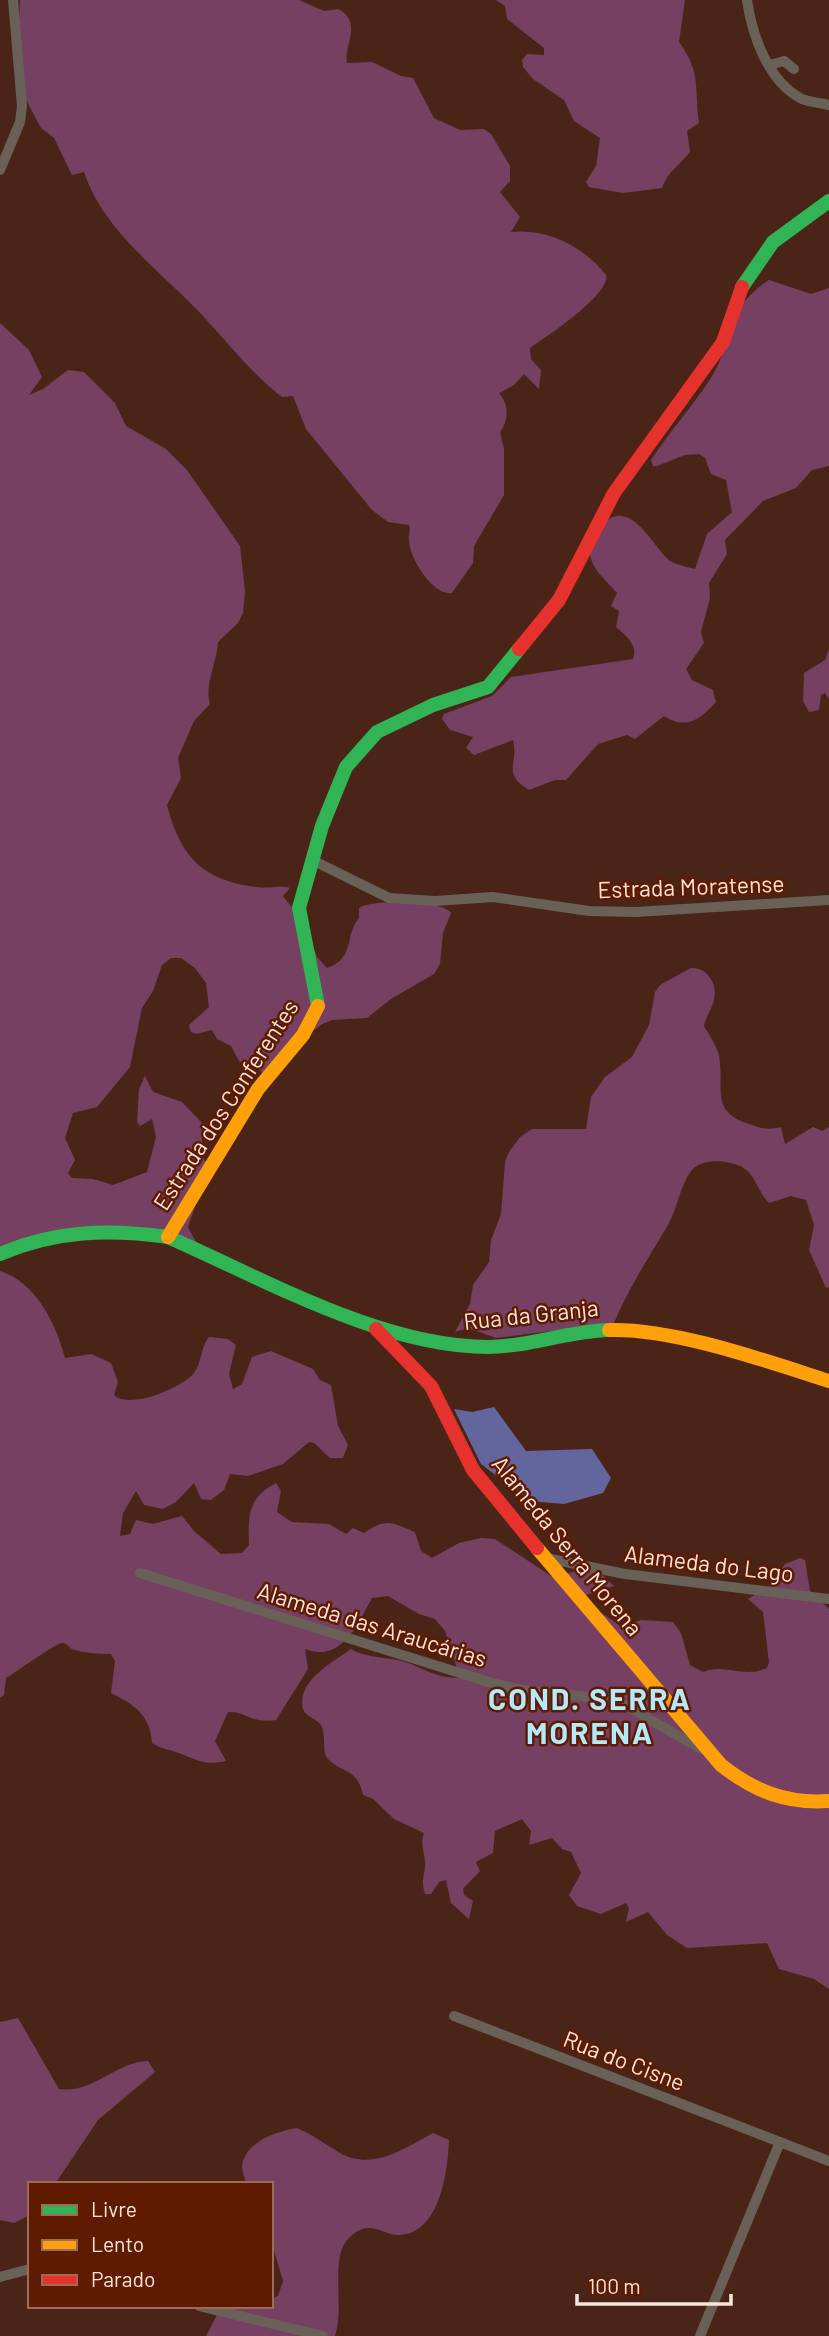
<svg xmlns="http://www.w3.org/2000/svg" width="829" height="2336" font-family="Barlow,sans-serif">
  <style>
    .green { fill: #754061 }
    .water { fill: #63669e }
    .lines { fill: none; stroke-linecap: round; stroke-linejoin: round }
    .street { stroke: #696157; stroke-width: 10 }
    .fast { stroke: #30b455; stroke-width: 14 }
    .slow { stroke: #ff9f0a; stroke-width: 14 }
    .jam { stroke: #e5322d; stroke-width: 14 }
    .labels { text-anchor: middle; stroke-width: 5; stroke-linejoin: round; paint-order: stroke }
    .street-label { font-size: 23px; fill: #fee4db; stroke: #5f1b02 }
    .district-label { font-size: 30px; font-weight: bold; letter-spacing: 2px; fill: #b3eafb; stroke: #5f1b02 }
  </style>
  <rect width="100%" height="100%" fill="#4a2517"/>
  <!-- green -->
  <g class="green">
    <path d="M20,0H299L324,11L338,9C363,22 344,44 347,63L372,62L401,76L413,78L434,118L460,130L484,129L491,134L510,166V181L500,192L520,217L511,232C547,228 583,246 606,275C611,294 546,337 530,348L531,359L541,370L539,389L524,374L514,385L499,393C509,404 509,420 500,432L504,449V495L474,546L473,563L452,593C433,596 410,559 409,541C408,535 411,532 409,525L388,522L372,510L306,429L293,396L282,397C252,374 229,344 203,316C161,271 104,232 84,172L72,175L54,138L41,128L24,96L18,40Z"/>
    <path d="M496,0H685L679,42C702,73 694,89 699,123L687,131L690,152C680,165 667,172 662,188L623,193L589,187L586,182L596,166L600,138L574,121L564,100L533,79L523,67L522,60L527,54L544,55V48L507,19L505,6Z"/>
    <path d="M769,280L811,294L829,288V466L812,470L796,488L763,501L725,540L727,554L709,583L710,598L701,632L704,643L686,669L692,680L713,690L716,702C700,720 686,730 664,716L635,739L627,735L598,744L566,780H555L529,790C501,773 519,764 513,740L474,755L466,748L473,737L450,730L442,719L444,714L492,696L511,677L633,659C638,644 626,636 616,627L619,611L611,606L617,593C608,582 590,568 590,553C590,544 597,531 603,524C631,496 653,548 670,561C677,565 688,567 695,569L707,534L732,512L726,480L711,474L705,458L699,454L685,455L657,466H653L651,460C669,432 691,408 709,381C736,341 721,311 769,280Z"/>
    <path d="M0,323L29,350L42,377L29,395L43,389L68,370L84,372L115,403L126,426L166,449L187,470L240,546L245,591L243,613L238,623L218,642C217,662 204,686 210,704L194,721L178,758L181,778L167,805C180,856 202,881 257,887C269,889 279,885 290,888L283,896L304,923L317,957L327,968C356,958 344,935 359,918V908C373,899 442,900 451,913L443,933L440,964L434,974L391,999L367,1018L332,1020L322,1024L296,1044L267,1080L261,1071L239,1061L231,1046L217,1039L212,1030L196,1034L191,1032L189,1025L209,1007L206,983L195,968L181,958H171L162,965L153,991L142,1008L130,1067L97,1107L73,1113L65,1138L75,1160L68,1173L72,1178L93,1179L113,1185L147,1172L156,1137L152,1119L140,1126L137,1122L139,1089L145,1076L153,1092L182,1102L202,1123V1154L208,1169L188,1227L196,1242L68,1234L0,1255Z"/>
    <path d="M829,649V699L825,693L821,695L819,710L809,712L803,701L804,673L825,660Z"/>
    <path d="M691,968C707,967 718,984 714,1000C712,1009 706,1016 704,1026C709,1035 717,1046 719,1056C725,1089 709,1111 749,1124C762,1129 768,1130 781,1127L785,1144L813,1127L822,1131L829,1127V1287L826,1288L809,1250L814,1225L806,1200L791,1196L769,1203C755,1189 756,1168 731,1163C719,1160 699,1160 691,1171C680,1186 677,1209 668,1225C649,1257 628,1289 614,1323L496,1338L468,1328L455,1332L470,1304L473,1285L489,1262L491,1240L501,1214L505,1162L509,1152L520,1137L532,1129H586L591,1097L605,1077L632,1057L649,1025L655,992L660,985Z"/>
    <path d="M0,1271C36,1282 56,1324 65,1358L91,1354L111,1363L118,1382L114,1395C129,1410 182,1388 194,1373C202,1363 200,1348 209,1337L228,1339L236,1345L229,1374L233,1389L242,1384L252,1357L271,1351L313,1369L320,1380L331,1385L338,1426L348,1445L343,1458H330L314,1443L309,1442L283,1464L248,1476L230,1474L224,1490L211,1500L201,1499L194,1483L176,1502L163,1509L144,1505L136,1491L123,1513L120,1536L130,1534L136,1520L153,1524L182,1516L194,1531L221,1554L242,1553L249,1545C248,1516 248,1497 276,1483L281,1491L277,1512L292,1522L329,1524L346,1534L353,1528L364,1533C386,1518 391,1522 415,1532L421,1551L432,1558L459,1543L481,1538L495,1539L551,1576L595,1568L614,1586L583,1596L585,1606L605,1615L621,1627L641,1620L673,1622L681,1633L690,1665L703,1672C725,1663 744,1679 767,1668L769,1662L763,1612L748,1599L771,1585L785,1564L800,1558L805,1560L810,1591L829,1609V1989L814,1979L779,1969L767,1943L687,1948L667,1935L648,1912L626,1922L629,1908L626,1903L601,1914L577,1906L569,1895L581,1873L571,1852L562,1849L552,1838L529,1845L531,1831L522,1819L495,1831L493,1853L476,1862L480,1871L463,1889L464,1895L473,1901L469,1919L451,1903L446,1880L439,1882L431,1894H425C420,1878 426,1874 425,1861C424,1849 420,1846 424,1833L394,1819L373,1799L363,1795C357,1767 342,1774 327,1758C322,1752 326,1737 322,1727C318,1718 306,1718 303,1709C296,1681 333,1662 351,1649C370,1660 392,1656 411,1664C429,1672 440,1678 460,1678L445,1631L435,1619L419,1614L388,1596L372,1598C357,1625 342,1663 305,1649L308,1669L276,1720C250,1724 247,1711 228,1712L215,1741L226,1761C207,1765 201,1762 184,1755C173,1750 163,1750 152,1743C150,1715 135,1705 111,1693L115,1661L111,1654C99,1654 83,1653 72,1649C69,1647 66,1643 63,1643C58,1641 15,1673 6,1678L4,1695L0,1698Z"/>
    <path d="M18,2018L59,2089C93,2094 115,2062 148,2061L155,2072L98,2120L55,2184H30V2215L14,2223L0,2220V2022Z"/>
    <path d="M297,2128C312,2134 325,2144 340,2153C373,2171 403,2149 433,2133L449,2140C448,2171 440,2234 399,2235C383,2236 370,2217 349,2238C329,2256 345,2308 335,2336H206L219,2311L224,2306H271V2299L278,2296L283,2281L271,2240V2184H246C245,2179 242,2171 242,2167C244,2142 277,2131 297,2128Z"/>
  </g>
  <!-- water -->
  <path class="water" d="M494,1407L526,1451L592,1449L611,1478L603,1493L564,1504L530,1501L481,1464L454,1409L472,1412Z"/>
  <g class="lines">
    <!-- street -->
    <g class="street">
      <path d="M747,0C752,35 768,82 802,99C810,102 820,103 829,105"/>
      <path d="M770,65L784,61L794,69"/>
      <path d="M0,170L20,122L22,106L13,0"/>
      <path d="M312,860L389,898L435,901L493,897L589,911L636,912L829,900"/>
      <path d="M546,1558L625,1574L829,1599"/>
      <path d="M140,1573L492,1683L528,1691L608,1699L627,1706L701,1749"/>
      <path d="M454,2016L829,2161"/>
      <path d="M0,2277L30,2269"/>
      <path d="M199,2306L323,2336"/>
      <path d="M700,2336L780,2142"/>
    </g>
    <!-- fast -->
    <g class="fast">
      <path d="M742,287L773,242L829,201"/>
      <path d="M318,1006L299,908L322,826L346,767L377,732L433,705L488,687L519,649"/>
      <path d="M0,1254C56,1230 109,1229 168,1237C264,1279 382,1347 488,1347C528,1347 568,1331 609,1330"/>
    </g>
    <!-- slow -->
    <g class="slow">
      <path d="M168,1237L258,1089L303,1035L318,1006"/>
      <path d="M609,1330C674,1328 766,1361 829,1381"/>
      <path d="M537,1548L721,1765C754,1791 786,1804 829,1801"/>
    </g>
    <!-- jam -->
    <g class="jam">
      <path d="M519,649L559,600L614,493L723,342L742,287"/>
      <path d="M376,1329L431,1386L473,1470L537,1548"/>
    </g>
  </g>
  <g class="labels">
    <!-- street labels -->
    <g class="street-label">
      <text transform="translate(691 887) rotate(-2)" y="8">Estrada Moratense</text>
      <text transform="translate(226 1105) rotate(-57)" y="8">Estrada dos Conferentes</text>
      <text transform="translate(531 1315) rotate(-6)" y="8">Rua da Granja</text>
      <text transform="translate(567 1546) rotate(51)" y="8">Alameda Serra Morena</text>
      <text transform="translate(709 1564) rotate(7)" y="8">Alameda do Lago</text>
      <text transform="translate(372 1625) rotate(17)" y="8">Alameda das Araucárias</text>
      <text transform="translate(624 2061) rotate(21)" y="8">Rua do Cisne</text>
    </g>
    <!-- district labels -->
    <g class="district-label">
      <text x="590" y="1710">COND. SERRA<tspan x="590" dy="34">MORENA</tspan></text>
    </g>
  </g>
  <!-- legend -->
  <rect x="28" y="2182" width="245" height="126" fill="#5f1b02" stroke="#9f6b59" stroke-width="2"/>
  <rect x="42" y="2205" width="35" height="10" fill="#30b455" stroke="#9f6b59" stroke-width="2"/>
  <text x="91" y="2217" font-size="21" fill="#fee4db">Livre</text>
  <rect x="42" y="2240" width="35" height="10" fill="#ff9f0a" stroke="#9f6b59" stroke-width="2"/>
  <text x="91" y="2252" font-size="21" fill="#fee4db">Lento</text>
  <rect x="42" y="2275" width="35" height="10" fill="#e5322d" stroke="#9f6b59" stroke-width="2"/>
  <text x="91" y="2287" font-size="21" fill="#fee4db">Parado</text>
  <!-- scale -->
  <path d="M577 2294v10h154v-10" fill="none" stroke="#fee4db" stroke-width="3.5"/>
  <text x="588" y="2294" font-size="21" fill="#fee4db" stroke="#5f1b02" stroke-width="5" paint-order="stroke">100 m</text>
</svg>
